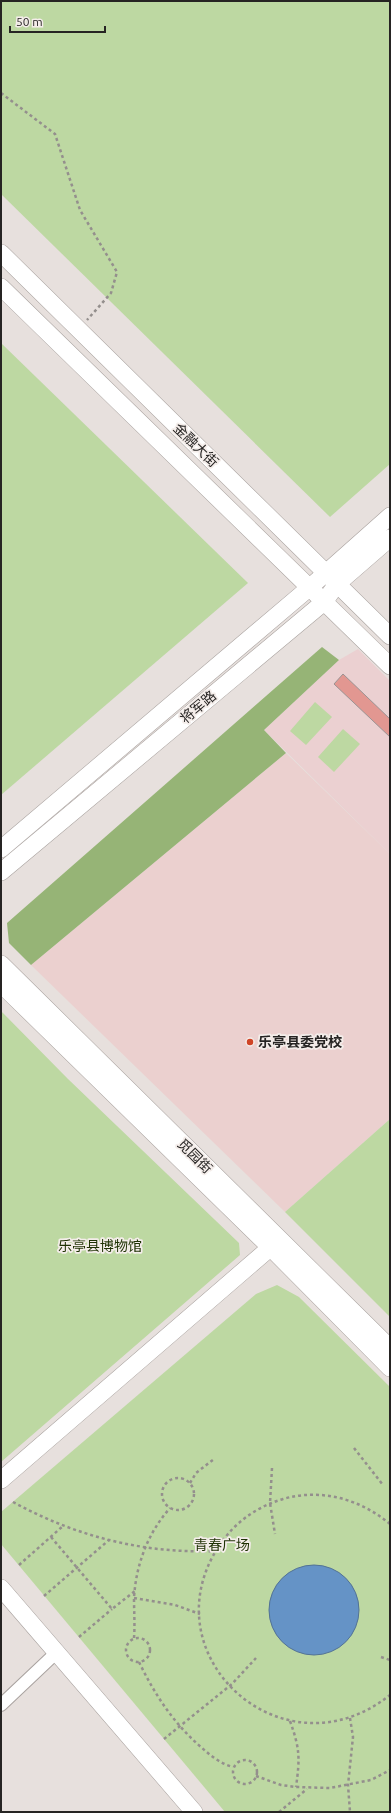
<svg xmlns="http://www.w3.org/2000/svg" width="391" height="1813" font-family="Ubuntu,'Noto Sans SC',sans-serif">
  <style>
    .commercial { fill: #ebd0d1 }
    .education { fill: #ebd0cf }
    .green { fill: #bdd8a2 }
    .forest { fill: #96b476 }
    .water { fill: #6593c6; stroke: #527295 }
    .building { fill: #e29791; stroke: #9b9393 }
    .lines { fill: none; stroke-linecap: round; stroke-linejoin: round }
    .street-casing { stroke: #a9a29f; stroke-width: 14 }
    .secondary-casing { stroke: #a9a29f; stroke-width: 18 }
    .path { stroke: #948f8d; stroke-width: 2.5; stroke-dasharray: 3 3; stroke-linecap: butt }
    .street { stroke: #fff; stroke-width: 12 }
    .secondary { stroke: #fff; stroke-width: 17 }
    .poi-dot { fill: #cf4426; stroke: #f4edea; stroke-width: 1.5 }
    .labels { text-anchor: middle; stroke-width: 3.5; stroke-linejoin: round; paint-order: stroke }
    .street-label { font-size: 14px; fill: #262423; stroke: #f4edea }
    .poi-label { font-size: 14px; font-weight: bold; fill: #262423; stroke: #f4edea; text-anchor: start }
    .park-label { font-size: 14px; fill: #1e3103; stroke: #f4edea }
  </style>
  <rect width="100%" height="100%" fill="#e7e0dd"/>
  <!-- commercial -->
  <path class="commercial" d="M358,649L390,681V854L264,730L339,660Z"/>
  <!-- education -->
  <path class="education" d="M286,753L390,854V1119L285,1212L31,965Z"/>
  <!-- green -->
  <g class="green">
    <path d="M1,1H390V464L330,517L1,194Z"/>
    <path d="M1,343L248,583L1,795Z"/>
    <path d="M315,702L332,717L306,745L290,731Z"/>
    <path d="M343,729L360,744L334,772L318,757Z"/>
    <path d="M1,1011L68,1079L239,1243L240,1255L1,1462Z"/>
    <path d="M390,1119V1317L285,1212Z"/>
    <path d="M277,1285L299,1297L390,1387V1812H225L1,1544V1512L256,1294Z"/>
  </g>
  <!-- forest -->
  <path class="forest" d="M322,647L339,660L264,730L286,753L31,965L9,943L7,923Z"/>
  <!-- water -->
  <circle class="water" cx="314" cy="1610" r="45"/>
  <!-- building -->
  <path class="building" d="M343,674L390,719V737L334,684Z"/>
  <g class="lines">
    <defs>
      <path id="street" d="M1,1705L57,1652"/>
      <g id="secondary">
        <path d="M1,253L390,636"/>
        <path d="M1,287L390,666"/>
        <path d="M1,849L309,588L390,516"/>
        <path d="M1,872L324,602L337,584L390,538"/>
        <path d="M1,964L390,1348"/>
        <path d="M1,984L271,1248L390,1368"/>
        <path d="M1,1480L278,1241"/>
        <path d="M1,1588L194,1812"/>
      </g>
    </defs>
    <!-- street casing -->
    <use href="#street" class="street-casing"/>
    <!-- secondary casing -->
    <use href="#secondary" class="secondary-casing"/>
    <!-- path -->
    <g class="path">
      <path d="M1,93L55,134L80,210L117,272L111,293L87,320"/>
      <path d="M354,1448L383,1485"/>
      <path d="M272,1468L270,1503L275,1534"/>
      <circle cx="178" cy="1494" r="16"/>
      <path d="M190,1483L196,1473L214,1459"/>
      <path d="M13,1502C75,1536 144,1554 215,1551"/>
      <path d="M390,1524C360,1499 321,1488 283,1499C256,1507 234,1523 219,1546C147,1655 283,1780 390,1695"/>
      <path d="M51,1537L112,1609L135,1591"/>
      <path d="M19,1565L63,1526"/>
      <path d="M44,1596L109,1540"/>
      <path d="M134,1598L175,1605L200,1614"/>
      <path d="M79,1637L112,1609"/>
      <circle cx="138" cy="1650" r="12"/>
      <path d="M134,1638C135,1625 134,1612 134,1598C136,1564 148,1533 170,1508"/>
      <path d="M381,1657L390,1660"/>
      <path d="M139,1662C155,1695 174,1724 202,1748C211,1756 221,1764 233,1767"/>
      <path d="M350,1718L353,1737L348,1785L350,1812"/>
      <path d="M290,1721C300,1749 300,1758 296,1787"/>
      <path d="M164,1739L232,1684L256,1658"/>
      <circle cx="245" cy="1772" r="12"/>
      <path d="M256,1776L281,1785L296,1787L330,1788L371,1780L390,1770"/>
      <path d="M279,1812L307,1789"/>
    </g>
    <!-- street -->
    <use href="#street" class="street"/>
    <!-- secondary -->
    <use href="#secondary" class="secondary"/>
  </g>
  <!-- markers -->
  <circle class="poi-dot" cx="250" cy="1042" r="4"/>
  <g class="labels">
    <!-- street labels -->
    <g class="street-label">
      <text transform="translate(196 445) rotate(44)" y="5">金融大街</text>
      <text transform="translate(198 707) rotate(-40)" y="5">将军路</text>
      <text transform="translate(195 1156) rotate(45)" y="5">觅园街</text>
    </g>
    <!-- poi labels -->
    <g class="poi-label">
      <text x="258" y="1047">乐亭县委党校</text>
    </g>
    <!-- park labels -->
    <g class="park-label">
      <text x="100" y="1251">乐亭县博物馆</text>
      <text x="222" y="1550">青春广场</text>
    </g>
  </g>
  <!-- border -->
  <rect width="391" height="1813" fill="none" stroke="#262423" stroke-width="4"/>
  <!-- scale -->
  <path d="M10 26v6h95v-6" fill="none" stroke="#262423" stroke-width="2"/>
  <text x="16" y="26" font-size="12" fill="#262423" stroke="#f4edea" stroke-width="3" paint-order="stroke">50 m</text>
</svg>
